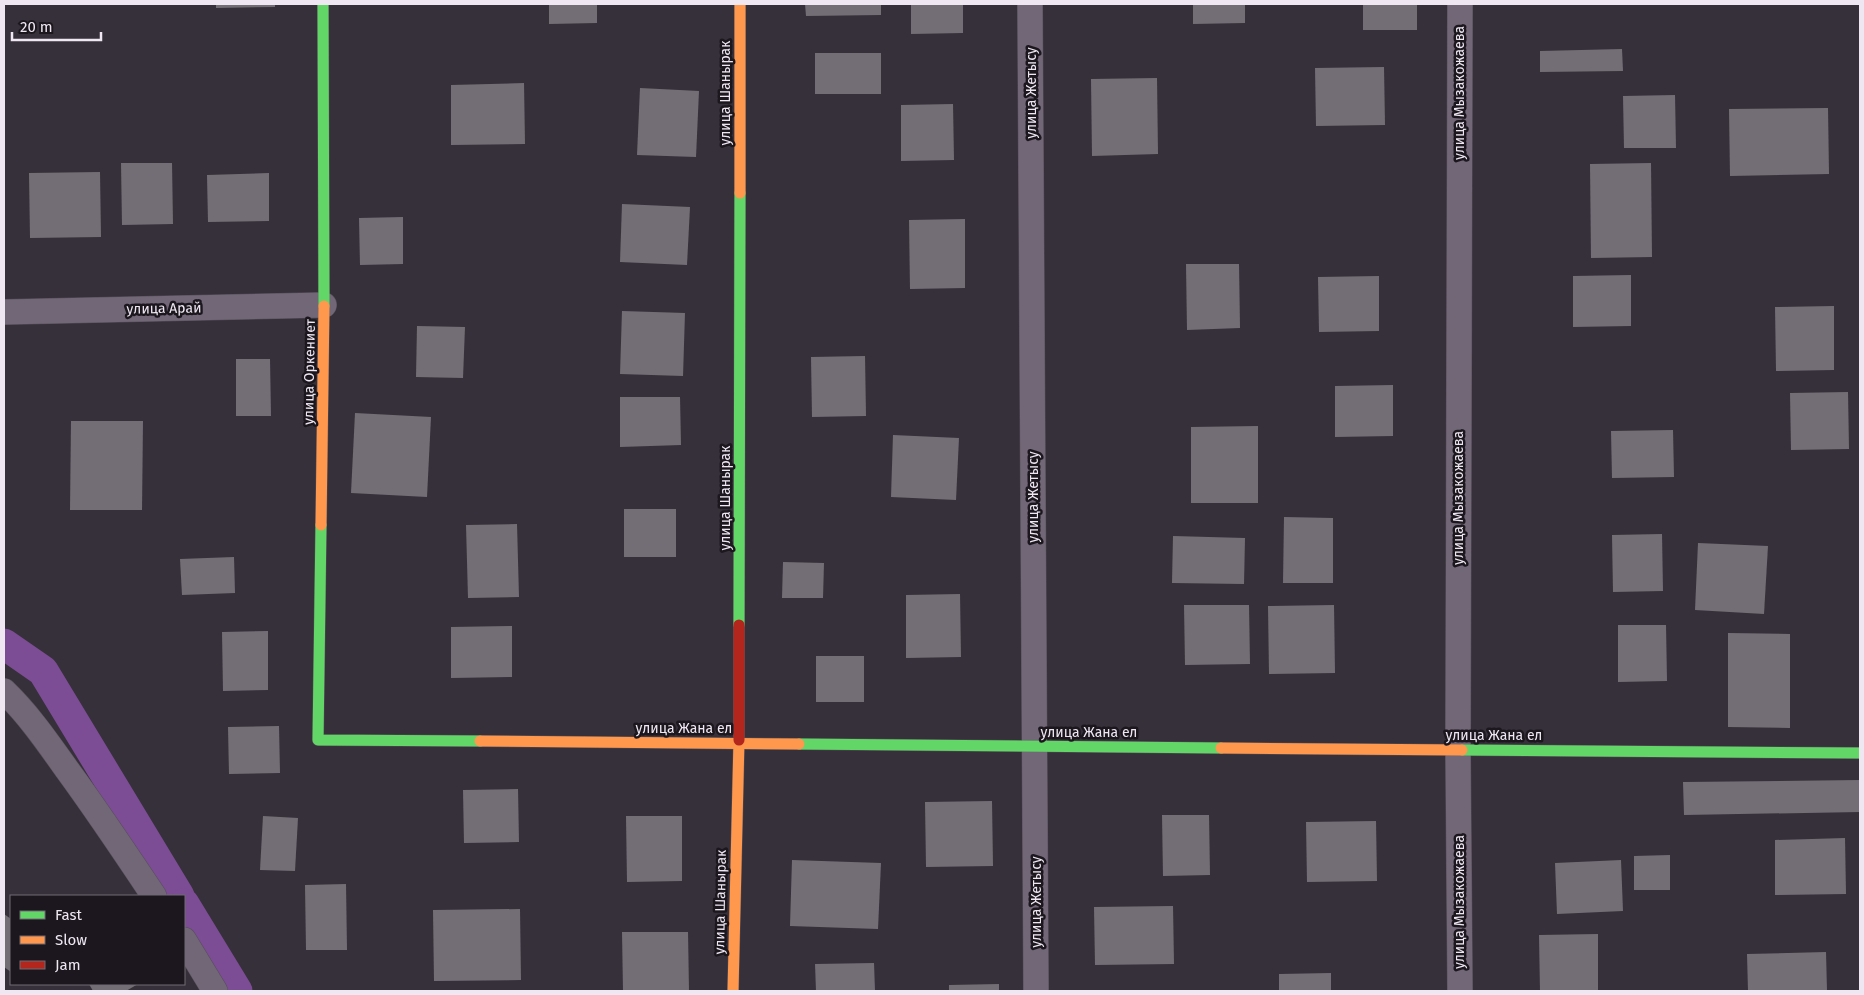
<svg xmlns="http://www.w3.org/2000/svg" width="1864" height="995" font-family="'Fira Sans',sans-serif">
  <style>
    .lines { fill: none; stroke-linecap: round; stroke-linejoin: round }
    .canal { stroke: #7c4c94; stroke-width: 31 }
    .building { fill: #736e76 }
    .street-casing { stroke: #544e57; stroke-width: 26 }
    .fast-casing { stroke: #544e57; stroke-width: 12 }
    .slow-casing { stroke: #544e57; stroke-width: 12 }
    .jam-casing { stroke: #544e57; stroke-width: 12 }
    .street { stroke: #716776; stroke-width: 25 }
    .fast { stroke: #63d668; stroke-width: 11 }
    .slow { stroke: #ff974d; stroke-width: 11 }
    .jam { stroke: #b3261e; stroke-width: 11 }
    .labels { text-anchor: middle; stroke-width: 5; stroke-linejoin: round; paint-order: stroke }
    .street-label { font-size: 14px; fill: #efe8f3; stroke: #1c171f }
  </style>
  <rect width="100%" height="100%" fill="#36303a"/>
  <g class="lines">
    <!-- canal -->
    <g class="canal">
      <path d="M4,644L43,671L179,896"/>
      <path d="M184,904L237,991"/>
    </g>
  </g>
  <!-- building -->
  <g class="building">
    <path d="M216,4H275V7L216,8Z"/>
    <path d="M549,4H597V23L549,24Z"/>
    <path d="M805,4H881V15L806,16Z"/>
    <path d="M911,4H963V33L911,34Z"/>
    <path d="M1193,4H1245V23L1193,24Z"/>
    <rect x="1363" y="4" width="54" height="26"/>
    <path d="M1622,49L1623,71L1540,72V51Z"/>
    <rect x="815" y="53" width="66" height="41"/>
    <path d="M1384,67L1385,125L1316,126L1315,68Z"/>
    <path d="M1157,78L1158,154L1092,156L1091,79Z"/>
    <path d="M524,83L525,144L451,145V85Z"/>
    <path d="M640,88L699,91L696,157L637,155Z"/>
    <path d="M1675,95L1676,148H1624L1623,96Z"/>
    <path d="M953,104L954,160L901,161V105Z"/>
    <path d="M1828,108L1829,174L1730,176L1729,109Z"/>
    <path d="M121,163H172L173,224L122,225Z"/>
    <path d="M1651,163L1652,257L1591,258L1590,164Z"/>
    <path d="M100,172L101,237L30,238L29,173Z"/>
    <path d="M269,173V221L208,222L207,175Z"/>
    <path d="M622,204L690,207L687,265L620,262Z"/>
    <path d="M403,217V264L360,265L359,218Z"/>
    <path d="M965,219V288L910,289L909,220Z"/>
    <path d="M1186,264H1239L1240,328L1187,330Z"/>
    <path d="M1631,275V326L1573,327V276Z"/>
    <path d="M1379,276V331L1319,332L1318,277Z"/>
    <path d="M1834,306V370L1776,371L1775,307Z"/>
    <path d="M622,311L685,313L683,376L620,374Z"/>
    <path d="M417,326L465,327L463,378L416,377Z"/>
    <path d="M865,356L866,416L812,417L811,357Z"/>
    <path d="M236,359H270L271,416H236Z"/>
    <path d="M1393,385V436L1335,437V386Z"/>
    <path d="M1848,392L1849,449L1791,450L1790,393Z"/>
    <path d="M620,397H680L681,445L620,447Z"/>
    <path d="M355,413L431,417L427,497L351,493Z"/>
    <path d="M71,421H143L142,510H70Z"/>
    <path d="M1258,426V503H1191V427Z"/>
    <path d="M1673,430L1674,477L1612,478L1611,431Z"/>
    <path d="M893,435L959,438L956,500L891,497Z"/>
    <rect x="624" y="509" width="52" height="48"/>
    <path d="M1284,517L1333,518V583H1283Z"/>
    <path d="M517,524L519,597L468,598L466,525Z"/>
    <path d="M1662,534L1663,591L1613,592L1612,535Z"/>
    <path d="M1173,536L1245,538L1244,584L1172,583Z"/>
    <path d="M1698,543L1768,546L1764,614L1695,610Z"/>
    <path d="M234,557L235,593L182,595L180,559Z"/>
    <path d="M783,562L824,563L823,598H782Z"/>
    <path d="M960,594L961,657L906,658V595Z"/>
    <path d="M1184,605H1249L1250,664L1185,665Z"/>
    <path d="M1334,605L1335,673L1269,674L1268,606Z"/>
    <path d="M1618,625H1666L1667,681L1618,682Z"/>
    <path d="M512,626V677L451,678V627Z"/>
    <path d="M268,631V690L223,691L222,632Z"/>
    <path d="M1728,633L1790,634V728L1728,727Z"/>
    <rect x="816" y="656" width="48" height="46"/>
    <path d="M279,726L280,773L229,774L228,727Z"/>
    <path d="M1860,780V812L1684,815L1683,782Z"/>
    <path d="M518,789L519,842L464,843L463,790Z"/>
    <path d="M992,801L993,866L926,867L925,802Z"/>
    <path d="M1162,815H1209L1210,875L1163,876Z"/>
    <path d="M263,816L298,818L295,871L260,870Z"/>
    <path d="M626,816H682V881L627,882Z"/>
    <path d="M1376,821L1377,881L1307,882L1306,822Z"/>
    <path d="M1845,838L1846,894L1775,895V840Z"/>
    <path d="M1670,855V890H1634V856Z"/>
    <path d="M792,860L881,863L878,929L790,926Z"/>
    <path d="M1621,860L1623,911L1557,914L1555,863Z"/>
    <path d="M346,884L347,950H306L305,885Z"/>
    <path d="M1173,906L1174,964L1095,965L1094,907Z"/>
    <path d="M520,909L521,980L434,981L433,910Z"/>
    <path d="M4,914L11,919V972L4,967Z"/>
    <path d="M622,932H688L689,991H623Z"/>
    <path d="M1598,934V991H1540L1539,935Z"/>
    <path d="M1826,952L1827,991H1748L1747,954Z"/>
    <path d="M874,963L875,991H816L815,964Z"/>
    <path d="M1331,973V991H1279V974Z"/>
    <path d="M89,984H138L126,991H93Z"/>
    <path d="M999,984V991H949V985Z"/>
  </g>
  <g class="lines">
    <defs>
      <g id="street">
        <path d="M1030,4L1036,991"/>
        <path d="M4,312L324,305"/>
        <path d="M4,691C29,715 48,743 68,771C98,812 126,854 154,896"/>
        <path d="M184,940L215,991"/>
        <path d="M1460,991L1458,750L1460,4"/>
      </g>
      <g id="fast">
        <path d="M323,4L324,306"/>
        <path d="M321,525L318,740L480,741"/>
        <path d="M739,625L740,193"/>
        <path d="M799,744L1221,748"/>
        <path d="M1462,750L1860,753"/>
      </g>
      <g id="slow">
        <path d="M740,193V4"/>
        <path d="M321,525L324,306"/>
        <path d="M480,741L799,744"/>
        <path d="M1221,748L1462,750"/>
        <path d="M733,991L739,740"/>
      </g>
      <path id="jam" d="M739,740V625"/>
    </defs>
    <!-- street casing -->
    <use href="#street" class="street-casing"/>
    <!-- fast casing -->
    <use href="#fast" class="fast-casing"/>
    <!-- slow casing -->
    <use href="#slow" class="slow-casing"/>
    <!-- jam casing -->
    <use href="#jam" class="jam-casing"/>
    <!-- street -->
    <use href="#street" class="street"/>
    <!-- fast -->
    <use href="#fast" class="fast"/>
    <!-- slow -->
    <use href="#slow" class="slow"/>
    <!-- jam -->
    <use href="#jam" class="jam"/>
  </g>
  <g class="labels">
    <!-- street labels -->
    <g class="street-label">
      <text transform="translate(725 93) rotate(-90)" y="5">улица Шанырак</text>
      <text transform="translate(1031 93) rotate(-90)" y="5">улица Жетысу</text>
      <text transform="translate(1459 93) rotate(-90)" y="5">улица Мызакожаева</text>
      <text transform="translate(164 308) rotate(-1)" y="5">улица Арай</text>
      <text transform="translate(309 372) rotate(-89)" y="5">улица Оркениет</text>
      <text transform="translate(1033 497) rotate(-90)" y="5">улица Жетысу</text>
      <text transform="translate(725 498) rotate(-90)" y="5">улица Шанырак</text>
      <text transform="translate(1458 498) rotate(-90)" y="5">улица Мызакожаева</text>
      <text x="684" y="733">улица Жана ел</text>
      <text x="1089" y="737">улица Жана ел</text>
      <text x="1494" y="740">улица Жана ел</text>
      <text transform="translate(720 902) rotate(-89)" y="5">улица Шанырак</text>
      <text transform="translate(1036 902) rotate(-90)" y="5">улица Жетысу</text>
      <text transform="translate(1459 902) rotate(-90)" y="5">улица Мызакожаева</text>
    </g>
  </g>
  <!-- border -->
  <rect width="1864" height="995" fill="none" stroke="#efe8f3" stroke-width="10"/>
  <!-- legend -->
  <rect x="10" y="895" width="175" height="90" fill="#1c171f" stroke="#706b74"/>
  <rect x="20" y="911" width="25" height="8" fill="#63d668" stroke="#706b74"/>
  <text x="55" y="920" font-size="15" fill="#efe8f3">Fast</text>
  <rect x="20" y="936" width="25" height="8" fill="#ff974d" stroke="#706b74"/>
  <text x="55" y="945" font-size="15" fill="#efe8f3">Slow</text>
  <rect x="20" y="961" width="25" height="8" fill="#b3261e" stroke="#706b74"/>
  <text x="55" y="970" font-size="15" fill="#efe8f3">Jam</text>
  <!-- scale -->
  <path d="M12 32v8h89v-8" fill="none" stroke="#efe8f3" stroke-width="2.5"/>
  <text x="20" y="32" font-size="15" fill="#efe8f3" stroke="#1c171f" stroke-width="4" paint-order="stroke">20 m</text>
</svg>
